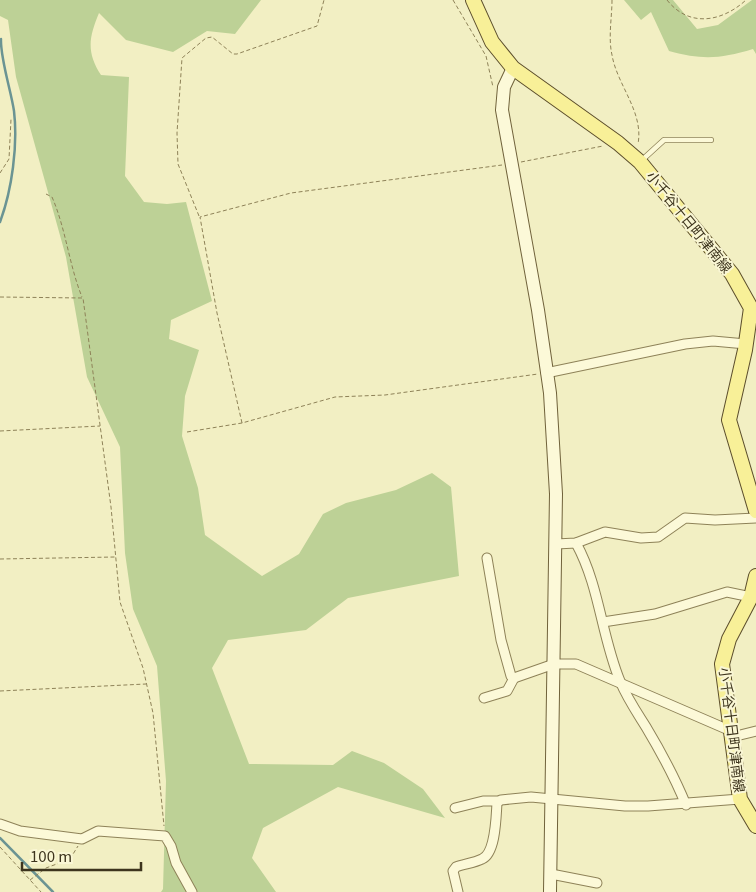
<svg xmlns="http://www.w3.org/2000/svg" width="756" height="892" font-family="Georgia,'Noto Sans JP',serif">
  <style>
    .green { fill: #bdd196 }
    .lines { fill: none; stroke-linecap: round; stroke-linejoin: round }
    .stream { stroke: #6b9493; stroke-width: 2.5 }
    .lane-casing { stroke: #8e8258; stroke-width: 6 }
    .street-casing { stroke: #8e8258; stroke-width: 11 }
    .secondary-casing { stroke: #70623b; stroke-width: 14 }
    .primary-casing { stroke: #5c4e2c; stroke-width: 16 }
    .path { stroke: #8e8258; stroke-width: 1; stroke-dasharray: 4 2.5; stroke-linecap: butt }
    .lane { stroke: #fcf9d8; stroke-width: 4.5 }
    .street { stroke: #fcf9d8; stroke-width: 9 }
    .secondary { stroke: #fcf9d8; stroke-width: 12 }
    .primary { stroke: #f8f098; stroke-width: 14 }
    .labels { text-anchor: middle; stroke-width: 4; stroke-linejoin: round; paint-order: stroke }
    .street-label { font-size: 14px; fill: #3d341d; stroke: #f9f6d4 }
  </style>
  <rect width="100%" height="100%" fill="#f2efc3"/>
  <!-- green -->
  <g class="green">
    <path d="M0,0H261L235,34L207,31L173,52L126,40L99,13C89,37 86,52 101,75L129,77L125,176L144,202L167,204L186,202L212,301L171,320L169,339L199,350L185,396L182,436L198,488L205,535L262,576L299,554L323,514L346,503L396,490L432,473L451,487L459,576L348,598L306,630L228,640L212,668L249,764L333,765L352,751L384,763L423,789L445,818L338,787L263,828L252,858L276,892H161L163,889L166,781L157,666L133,609L125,553L120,447L87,377L66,257L16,77L8,20L0,16Z"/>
    <path d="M624,0H673L697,29L718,25L752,0H756V54L753,49C720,59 702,60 669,51L651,12L641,20Z"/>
  </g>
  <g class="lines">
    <!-- stream -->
    <g class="stream">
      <path d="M0,222C12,190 18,145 14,111C11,91 0,57 1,39"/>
      <path d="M0,838L53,892"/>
    </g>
    <defs>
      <path id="lane" d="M641,161L664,140H711"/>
      <g id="street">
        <path d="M546,373L685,344L713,341L746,344"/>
        <path d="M576,543C600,587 601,635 620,681C627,698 636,711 646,727C661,752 675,778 686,805"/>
        <path d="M556,544L576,543L605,532L641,538L658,537L685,518L715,520L756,518"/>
        <path d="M487,558L501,640L511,676L514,678L554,664H576L731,731"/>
        <path d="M603,622L655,614L727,592L751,597"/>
        <path d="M484,698L507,691L514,678"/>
        <path d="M732,737L756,731"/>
        <path d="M455,808L483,801H498"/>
        <path d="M0,824L20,831L82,839L98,831L165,836L171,846L176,863L192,892"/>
        <path d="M551,874L597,883"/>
        <path d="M458,892L453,871L456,867C464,864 474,863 482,859C496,853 496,816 497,803L501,800L531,797L625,806H648L740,799"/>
      </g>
      <path id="secondary" d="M513,68L504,87L502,110L538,310L550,393L556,494L550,892"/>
      <g id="primary">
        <path d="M473,0L492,42L513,68L618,143L640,162L732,274L751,308L745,350L729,420L756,511"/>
        <path d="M756,576L751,597L729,639L722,664L740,799L756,826"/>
      </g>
    </defs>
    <!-- lane casing -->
    <use href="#lane" class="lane-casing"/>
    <!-- street casing -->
    <use href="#street" class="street-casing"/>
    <!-- secondary casing -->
    <use href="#secondary" class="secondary-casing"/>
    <!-- primary casing -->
    <use href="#primary" class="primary-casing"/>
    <!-- path -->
    <g class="path">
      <path d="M453,0L486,56L493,87"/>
      <path d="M612,0C612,17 608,38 612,55C617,85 644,112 638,144"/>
      <path d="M667,0C689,28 722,22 746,0"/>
      <path d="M521,162L603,146"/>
      <path d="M0,173L9,159L11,119"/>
      <path d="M46,194L52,197C66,229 69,265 82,297"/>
      <path d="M199,216L178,164L177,133L182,58L206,38L212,37L233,54H237L317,26L324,0"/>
      <path d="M0,297L83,298L111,507L120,602L143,668L153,713L164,826"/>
      <path d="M242,423L217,313L200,217L291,193L502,165"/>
      <path d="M0,431L100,426"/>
      <path d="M187,432L242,423L335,397L385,395L538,374"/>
      <path d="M0,559L115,557"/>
      <path d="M0,691L146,684"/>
      <path d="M0,847L41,892"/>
      <path d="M30,880L46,868L70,859L78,846"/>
    </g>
    <!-- lane -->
    <use href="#lane" class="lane"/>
    <!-- street -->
    <use href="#street" class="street"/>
    <!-- secondary -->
    <use href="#secondary" class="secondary"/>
    <!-- primary -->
    <use href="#primary" class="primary"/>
  </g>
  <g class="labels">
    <!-- street labels -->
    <g class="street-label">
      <text transform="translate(689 222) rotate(51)" y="5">小千谷十日町津南線</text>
      <text transform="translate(732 730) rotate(83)" y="5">小千谷十日町津南線</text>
    </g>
  </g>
  <!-- scale -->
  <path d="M22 862v8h119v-8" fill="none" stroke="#3d341d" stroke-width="2.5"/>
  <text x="30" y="862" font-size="15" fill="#3d341d" stroke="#f9f6d4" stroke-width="4" paint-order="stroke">100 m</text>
</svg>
